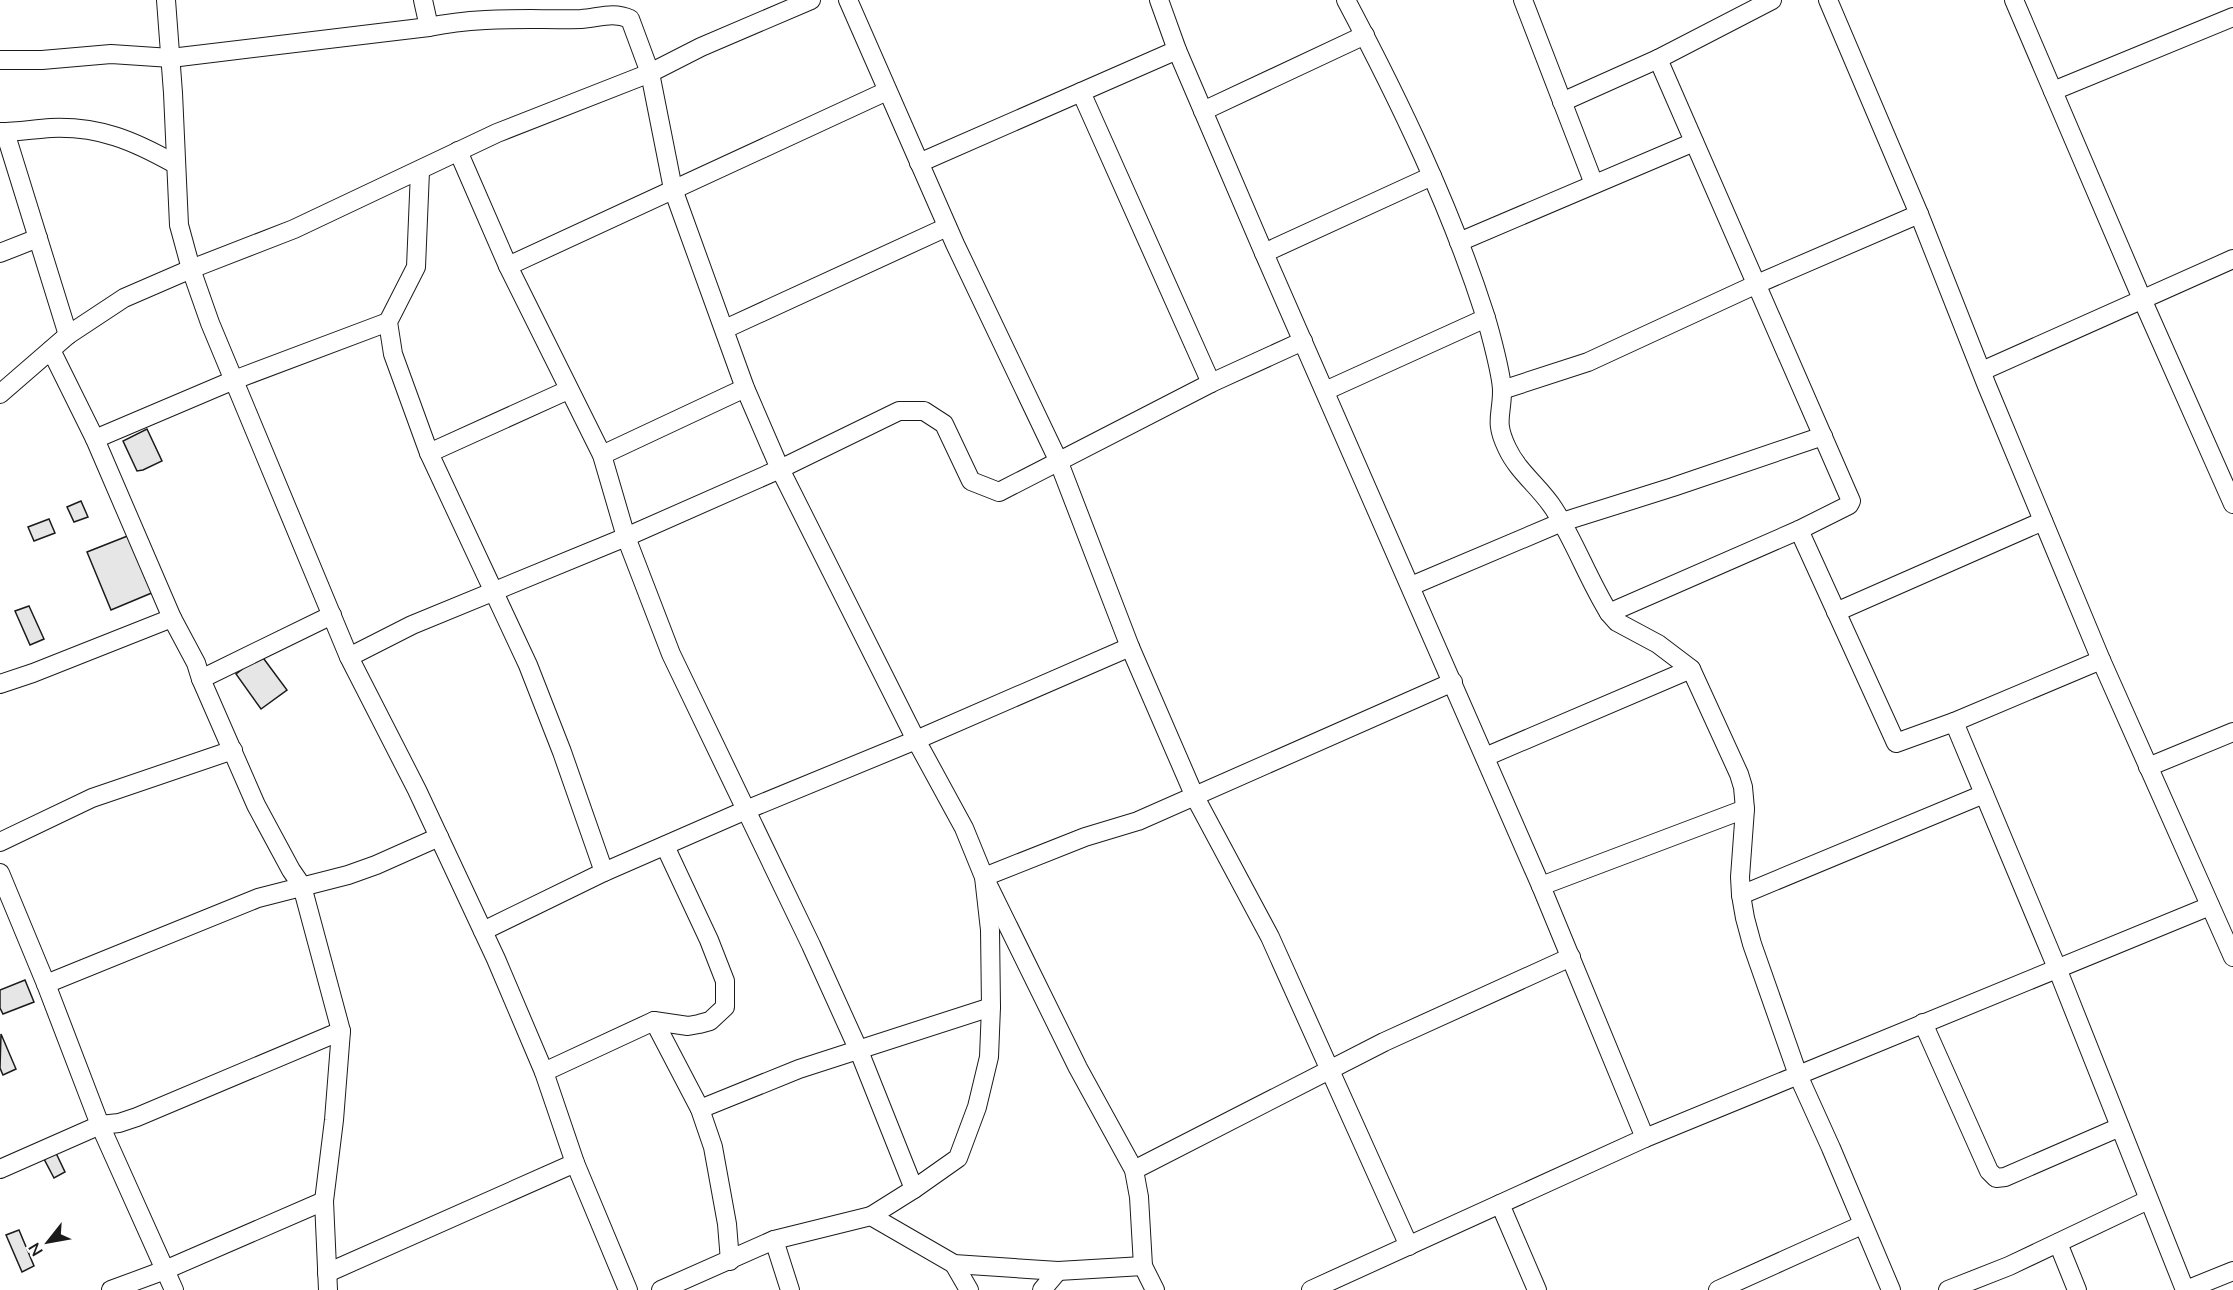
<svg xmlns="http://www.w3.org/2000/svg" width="2233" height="1290" font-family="Mulish,sans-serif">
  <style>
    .building { fill: #e6e6e6; stroke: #1a1a1a; stroke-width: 1.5 }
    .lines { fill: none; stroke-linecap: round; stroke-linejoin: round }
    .minor-casing { stroke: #1a1a1a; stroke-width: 20 }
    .minor { stroke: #fff; stroke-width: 18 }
  </style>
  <rect width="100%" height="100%" fill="#fff"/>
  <!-- building -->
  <g class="building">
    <path d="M147,429L162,461L143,470L137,471L123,441Z"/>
    <path d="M81,501L88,517L74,522L67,507Z"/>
    <path d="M49,519L55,533L34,541L28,527Z"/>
    <path d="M130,535L154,592L111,610L87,552Z"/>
    <path d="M29,606L44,639L30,645L15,611Z"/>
    <path d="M261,655L287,690L261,709L236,674Z"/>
    <path d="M25,980L34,1002L3,1014L0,1008V990Z"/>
    <path d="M1,1034L16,1069L3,1075L0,1068Z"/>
    <path d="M55,1151L65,1172L54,1178L43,1157Z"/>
    <path d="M19,1230L34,1266L22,1272L6,1235Z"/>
  </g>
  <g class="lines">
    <defs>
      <g id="minor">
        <path d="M166,0L173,93L179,225L191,269L210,323L349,657L417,790L496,959L544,1072L575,1163L628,1290"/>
        <path d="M423,0L429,27"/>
        <path d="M848,0L955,244L1058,460L1130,647L1195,797L1270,937L1409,1246"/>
        <path d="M1159,0L1177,50L1264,253L1541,886L1645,1138"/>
        <path d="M1346,0C1400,102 1450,206 1485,315C1490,331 1502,376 1502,391C1502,416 1494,421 1507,448C1518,472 1540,487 1554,509C1575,542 1588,579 1609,613L1617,622L1658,644L1691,669L1739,774L1743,787L1745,809L1740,877L1741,895L1745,918L1752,944L1798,1075L1831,1148L1891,1290"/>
        <path d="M1523,0L1594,184"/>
        <path d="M1828,0L1919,214L1987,386L2101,660L2233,957"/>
        <path d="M2014,0L2142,299L2233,504"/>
        <path d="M0,60H42L111,54L171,58L429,27C479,16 530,20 581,19C598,18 613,11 630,19L650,73L673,189L745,388L780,469L916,740L964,828L984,877L990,930L991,1007L989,1057L977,1107L958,1158L914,1189L871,1216"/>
        <path d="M2053,91L2233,17"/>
        <path d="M1081,92L1211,383"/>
        <path d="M1562,102L1658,59L1772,0"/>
        <path d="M1203,111L1365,35"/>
        <path d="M0,132C17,132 34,129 51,128C100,126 134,141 175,164"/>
        <path d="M5,132L68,335"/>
        <path d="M458,151L508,266L602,455L626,537L671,654L811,945L859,1051L914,1189"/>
        <path d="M919,163L1177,50"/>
        <path d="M420,171L416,267L388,322L393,354L429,453L528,665L562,752L604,872"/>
        <path d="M1459,242L1694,142"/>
        <path d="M0,253L38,238"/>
        <path d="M1264,253L1432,176"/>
        <path d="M508,266L887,91"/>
        <path d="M725,329L947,227"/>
        <path d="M51,350L95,439L172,618L196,663L201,679L256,805L291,870L302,886L341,1031L334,1120L324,1201L328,1290"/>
        <path d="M1982,371L2233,259"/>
        <path d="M1502,390L1588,362L1757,284L1919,214"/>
        <path d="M1325,391L1486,318"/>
        <path d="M0,394L68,335L124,298L191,269L294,229L497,133L650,73L701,47L811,0"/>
        <path d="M95,439L234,380L388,322"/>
        <path d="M429,453L568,390"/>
        <path d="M602,455L745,388"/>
        <path d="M1799,530L1896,743L1954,722L2101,660"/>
        <path d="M1411,586L1562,522L1673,487L1823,436"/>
        <path d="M1836,612L2043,521"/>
        <path d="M1609,613L1799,530L1849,505L1851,501L1658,59"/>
        <path d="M349,657L412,625L626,537L780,469L899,411H924L944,424L971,481L999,492L1211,383L1303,341"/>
        <path d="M201,679L332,615"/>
        <path d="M0,684L33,673L172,618"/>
        <path d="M1954,722L2057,968L2185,1290"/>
        <path d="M1485,757L1691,669"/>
        <path d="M2148,767L2233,732"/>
        <path d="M0,842L92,798L233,750"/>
        <path d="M0,873L46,984L100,1125L174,1290"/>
        <path d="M1541,886L1745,809"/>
        <path d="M1741,895L1984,794"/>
        <path d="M483,931L604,872L746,810L916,740L1130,647"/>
        <path d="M46,984L258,898L348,875L376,865L439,837"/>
        <path d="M654,1021L700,1109L713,1147L727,1224L730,1261"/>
        <path d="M1923,1023L1989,1171L1996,1178L2005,1177L2120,1127"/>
        <path d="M544,1072L654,1021L688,1026L699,1024L710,1021L725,1007V981L709,940L665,846"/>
        <path d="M700,1109L799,1069L991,1007"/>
        <path d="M0,1169L100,1125L119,1123L137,1117L341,1031"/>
        <path d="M1134,1170L1384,1042L1571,957"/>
        <path d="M1500,1204L1537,1290"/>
        <path d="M774,1240L790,1290"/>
        <path d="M2058,1243L2077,1290"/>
        <path d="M954,1264L969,1290"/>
        <path d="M327,1273L575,1163"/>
        <path d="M111,1290L165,1270L324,1201"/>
        <path d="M661,1290L774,1240L871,1216L954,1264L1058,1271L1143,1266"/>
        <path d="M1042,1290L1058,1271"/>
        <path d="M1155,1290L1143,1266L1139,1197L1134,1170L1078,1068L984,877L1085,837L1138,821L1453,682"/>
        <path d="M1311,1290L1645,1138L2210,906"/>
        <path d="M1718,1290L1862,1225"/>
        <path d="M1948,1290L2009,1266L2148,1200"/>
        <path d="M2186,1290L2233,1271"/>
      </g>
    </defs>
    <!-- minor casing -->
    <use href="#minor" class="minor-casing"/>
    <!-- minor -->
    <use href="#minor" class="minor"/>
  </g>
  <!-- north arrow -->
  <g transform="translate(48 1242) rotate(239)" stroke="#ffffff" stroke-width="4.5" paint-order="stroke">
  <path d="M0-4.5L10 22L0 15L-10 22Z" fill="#1a1a1a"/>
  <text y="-9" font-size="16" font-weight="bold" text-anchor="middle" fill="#1a1a1a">N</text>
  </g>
</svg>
